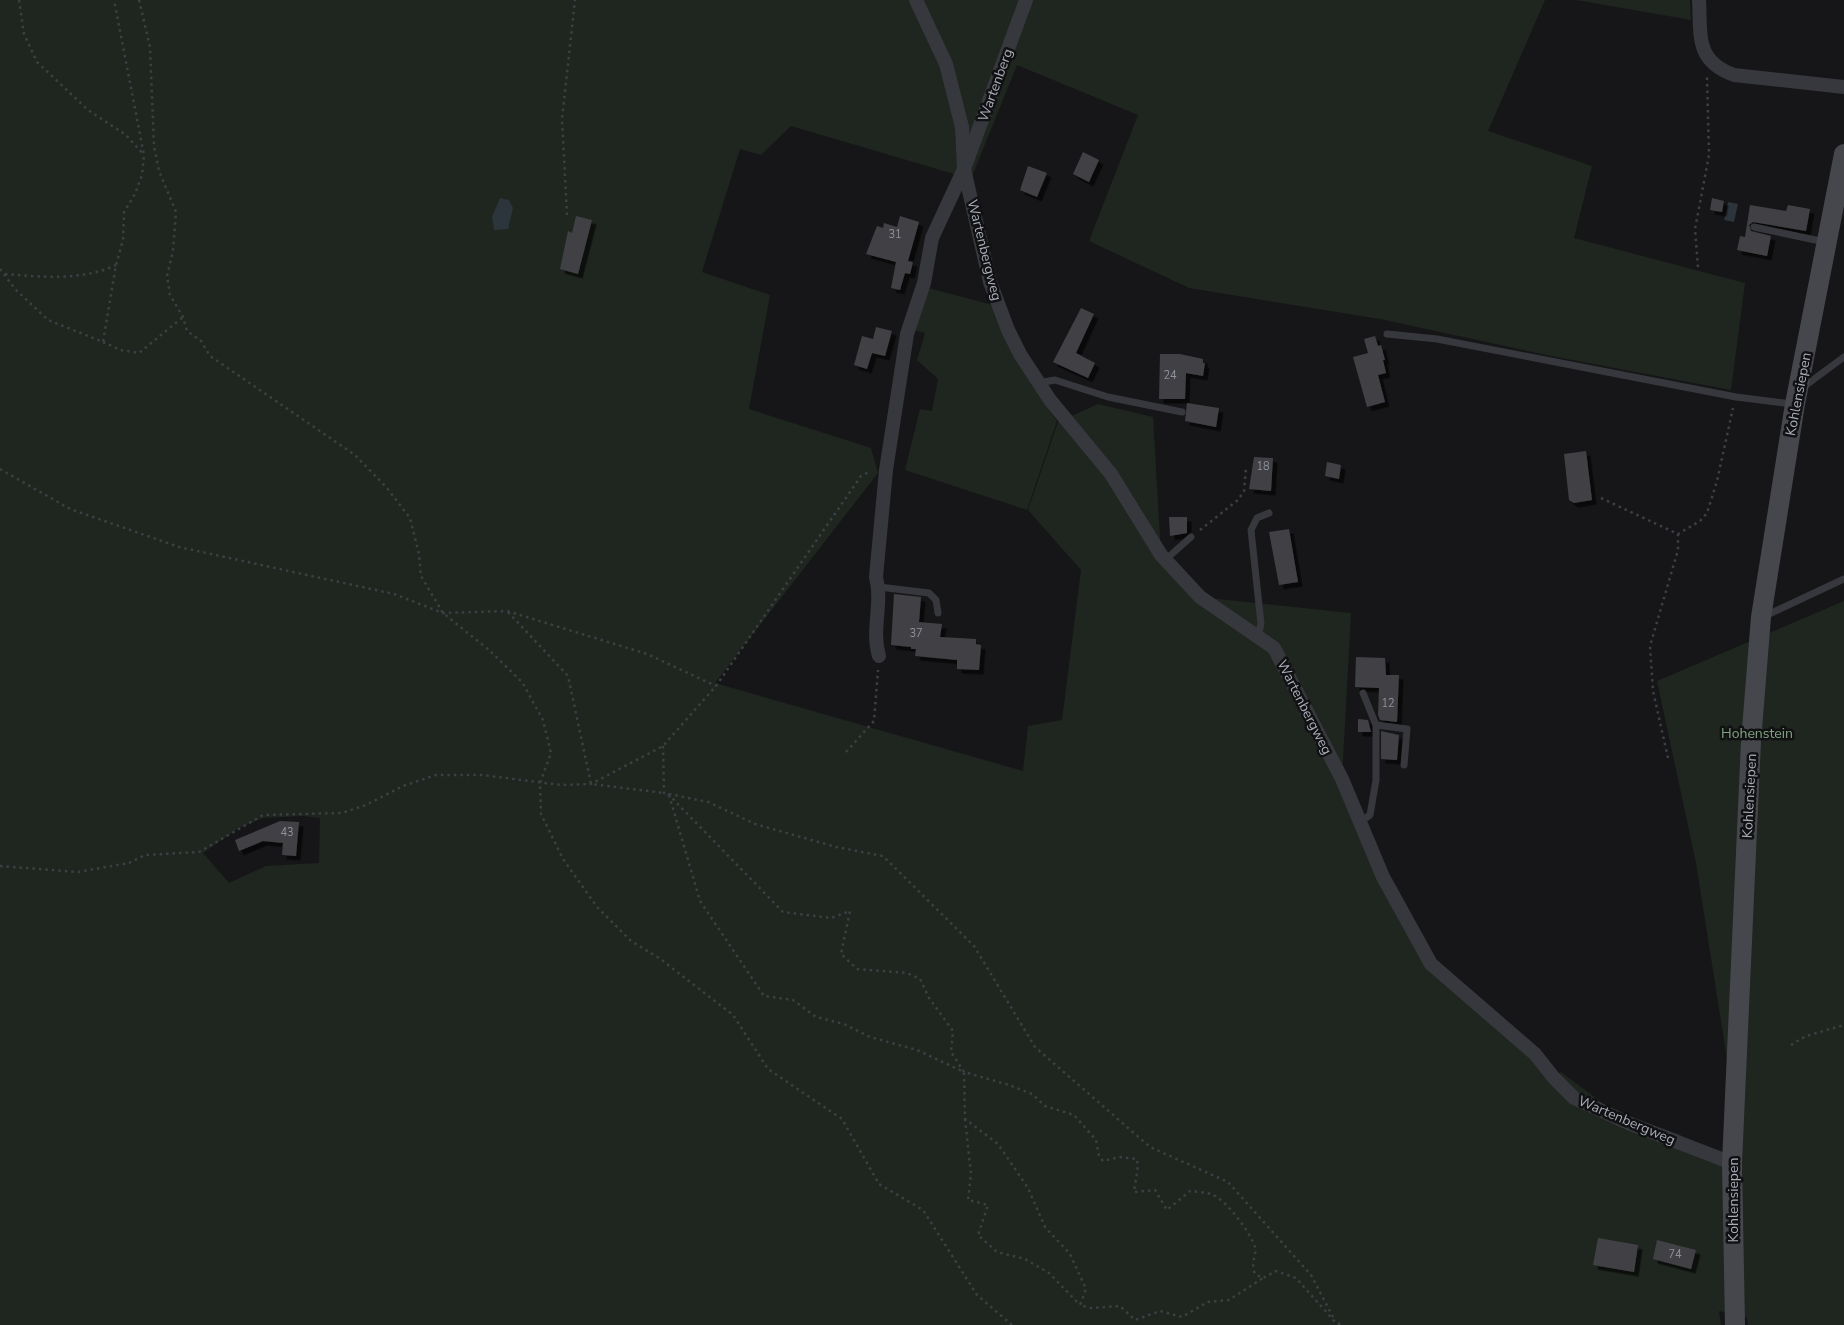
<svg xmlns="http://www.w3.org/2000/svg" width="1844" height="1325" font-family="'Nunito Sans',sans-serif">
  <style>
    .green { fill: #1e261f; fill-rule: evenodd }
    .water { fill: #2c353c }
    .building { fill: #404145; filter: url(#shadow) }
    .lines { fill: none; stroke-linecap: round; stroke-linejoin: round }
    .path { stroke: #3d3f44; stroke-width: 2.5; stroke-dasharray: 2.5 4; stroke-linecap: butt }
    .lane { stroke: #37383d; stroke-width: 7 }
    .street { stroke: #37383d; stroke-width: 14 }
    .secondary { stroke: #45474d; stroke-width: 20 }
    .labels { text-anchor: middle; stroke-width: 5; stroke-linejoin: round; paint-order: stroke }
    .number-label { font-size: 11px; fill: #8e929b }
    .street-label { font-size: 14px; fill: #a8adb8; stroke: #111113 }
    .park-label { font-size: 14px; fill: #7fa381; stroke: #111113 }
  </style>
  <defs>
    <filter id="shadow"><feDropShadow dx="4.5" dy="4.5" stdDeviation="0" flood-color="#0009"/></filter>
  </defs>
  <rect width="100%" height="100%" fill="#161618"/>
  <!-- green -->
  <g class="green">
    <path d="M0,0H1545L1488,131L1592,166L1574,238L1745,283L1731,390L1551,356L1380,319L1189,288L1089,241L1138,115L1017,65L971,179L791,126L761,155L740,149L702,272L770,295L749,409L871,448L878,473L715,683L1023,771L1028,726L1062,720L1081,570L1028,510L1058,422L1098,404L1153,417L1161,555L1200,597L1351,613L1342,779L1431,964L1554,1078L1561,1072L1613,1111L1678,1134L1723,1158L1743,1176L1727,1059L1696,863L1657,681L1844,601V1325H1748L1747,1317L1719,1311L1721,1325H0ZM303,816L320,818L319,863L266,866L229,883L203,853L239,828L263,818Z"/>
    <path d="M1576,0H1690L1691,20Z"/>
    <path d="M928,288L993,305L1045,404L1057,421L1027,510L905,470L920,409L932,411L938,379L917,360L925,333L914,330Z"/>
  </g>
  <!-- water -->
  <g class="water">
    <path d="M500,198L509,200L513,208L508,229L494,230L492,217Z"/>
    <path d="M1728,202L1738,204L1734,222L1724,220Z"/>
  </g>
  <!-- building -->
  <g class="building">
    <path d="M1083,152L1099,160L1089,182L1073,174Z"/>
    <path d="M1028,166L1047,173L1037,197L1020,190Z"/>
    <path d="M1712,198L1724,201L1722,212L1710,210Z"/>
    <path d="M1750,205L1786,211L1788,205L1810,209L1806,231L1753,222L1749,225L1751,231L1771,236L1767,256L1737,250L1740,236L1745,237Z"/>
    <path d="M576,216L592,220L578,274L560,269L568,231L572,233Z"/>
    <path d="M900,216L919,222L908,261L913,262L910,274L905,273L900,290L891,288L896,262L866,254L877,226L883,228L884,223L897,227Z"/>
    <path d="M1081,308L1094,314L1076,353L1095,363L1088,378L1053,362Z"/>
    <path d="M876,327L892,331L885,356L872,353L867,369L854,365L862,336L873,339Z"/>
    <path d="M1375,336L1378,346L1381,345L1385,360H1383L1386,373L1378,375L1385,402L1367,407L1353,357L1368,353L1364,339Z"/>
    <path d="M1160,354H1180L1203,359V363H1205L1203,376L1186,373L1185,399H1159Z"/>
    <path d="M1187,403L1219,408L1216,427L1185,421Z"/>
    <path d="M1586,451L1592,500L1574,503L1569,500L1564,454Z"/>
    <path d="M1254,457L1273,458L1271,491L1249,489Z"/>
    <path d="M1327,462L1341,465L1339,479L1325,476Z"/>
    <path d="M1169,517H1187V533L1170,536Z"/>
    <path d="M1289,529L1298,582L1279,585L1269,532Z"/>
    <path d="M894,594L921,597L919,622L942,624L940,637L976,639V644L981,645L979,670L957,669V660L915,656L916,649H911V647L891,645Z"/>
    <path d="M1356,657L1385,658L1386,675H1399L1397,722L1380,720L1378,715L1379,688L1355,687Z"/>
    <path d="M1358,719L1368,720L1371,732H1358Z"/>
    <path d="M1381,731L1399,735L1397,760L1381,759Z"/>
    <path d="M280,821L299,822L296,856L282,855L283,843L263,841L239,851L235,840Z"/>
    <path d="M1598,1238L1638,1245L1634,1272L1593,1265Z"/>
    <path d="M1657,1240L1696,1250L1691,1269L1653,1259Z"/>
  </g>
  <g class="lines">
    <!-- path -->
    <g class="path">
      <path d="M19,0L24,34L37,62L88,110L126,135L143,154"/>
      <path d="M139,0L150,47L154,146L159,171L176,212L173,251L167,276L170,295L183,317L187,331L201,341L210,356L355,455L387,488L410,518L419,554L421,576L443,613L489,650L522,682L543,720L551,753L540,783L541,814L563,859L597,907L631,941L659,958L733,1015L768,1069L842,1119L879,1184L923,1210L977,1295L1012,1325"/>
      <path d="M567,215L562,119L575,0"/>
      <path d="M1698,267L1695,229L1709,155L1707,77"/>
      <path d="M0,269L15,289L48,320L103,342L116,265L123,240L124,212L135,194L142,175L144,155L114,0"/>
      <path d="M5,274C42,277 82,281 116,265"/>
      <path d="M103,342L121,350L139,353L183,317"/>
      <path d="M0,469L70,509L179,547L394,594L443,613L507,611L647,654L716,686"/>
      <path d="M1601,498L1678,534L1700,521L1707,513L1717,481L1733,408"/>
      <path d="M1200,530L1238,500L1244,491L1246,468"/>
      <path d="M508,612L568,676L591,784L664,793"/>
      <path d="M663,746L664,793L708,802L755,824L836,847L883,856L974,946L1035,1047L1150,1147L1228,1182L1311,1275L1334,1319"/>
      <path d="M846,752L874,721L878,670"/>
      <path d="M1668,758L1653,691L1650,646L1678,550V534"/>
      <path d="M668,794L783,912L831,918L850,911L841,954L857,969L907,973L920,979L929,998L953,1031L951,1052L964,1072L1009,1085L1032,1094L1045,1106L1074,1115L1096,1140L1099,1156L1103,1161L1120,1157L1137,1159C1139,1171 1135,1180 1134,1192L1155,1190L1167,1210L1190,1191C1197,1192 1207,1192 1213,1195C1228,1202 1250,1232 1255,1247C1257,1256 1250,1261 1255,1274L1263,1278L1276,1271L1296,1278L1336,1323L1343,1325"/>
      <path d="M669,795L700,901L764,996L793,1000L816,1017L844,1024L870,1037L917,1050L964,1072L965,1119L998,1144L1028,1188L1045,1227L1070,1254L1086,1289L1080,1305L1091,1308L1120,1306L1135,1320L1160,1311L1182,1317L1208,1302L1229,1300L1263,1278"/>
      <path d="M0,866L78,872L129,863L145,855L199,852L263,815L342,813L366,805L403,786L436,775H482L561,785L591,784L663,746L716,686L861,476L871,471"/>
      <path d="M1791,1045L1806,1036L1844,1025"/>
      <path d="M965,1119L971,1174L968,1200L988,1205L978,1235L997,1252L1025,1259L1049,1273L1080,1305"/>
    </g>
    <!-- lane -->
    <g class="lane">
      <path d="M1754,227L1825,242"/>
      <path d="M1387,334L1437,339L1736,397L1793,404"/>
      <path d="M1038,383L1055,380L1108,397L1182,412"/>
      <path d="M1802,388L1844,357"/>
      <path d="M1165,560L1191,537"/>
      <path d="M879,587L929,593L936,600L938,613"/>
      <path d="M1765,616L1844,579"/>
      <path d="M1258,636L1261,624L1251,530L1257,518L1269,513"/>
      <path d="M1376,725L1407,729L1404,765"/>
      <path d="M1361,821L1370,815L1376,780V725L1363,693"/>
    </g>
    <!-- street -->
    <g class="street">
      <path d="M916,0L946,64L962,127L964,169L990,282L1008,330L1020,354L1050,400L1111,474L1161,555L1200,597L1274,648L1342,779L1383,877L1431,964L1535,1054L1554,1078L1574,1098L1628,1123L1732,1163"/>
      <path d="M1699,0C1701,36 1695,61 1734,75L1844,87"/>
      <path d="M879,656C871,630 883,603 876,577L886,470L907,334L924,283L932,238L964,169L1026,0"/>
    </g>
    <!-- secondary -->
    <path class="secondary" d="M1735,1325L1732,1163L1751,741L1761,617L1795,404L1844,154"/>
  </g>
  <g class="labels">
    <!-- number labels -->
    <g class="number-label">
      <text x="895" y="238">31</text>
      <text x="1170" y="379">24</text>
      <text x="1263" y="470">18</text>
      <text x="916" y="637">37</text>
      <text x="1388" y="707">12</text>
      <text x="287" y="836">43</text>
      <text x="1675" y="1258">74</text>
    </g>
    <!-- street labels -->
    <g class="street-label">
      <text transform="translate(995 85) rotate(-70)" y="5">Wartenberg</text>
      <text transform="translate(985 250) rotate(76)" y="5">Wartenbergweg</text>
      <text transform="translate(1798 394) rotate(-79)" y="5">Kohlensiepen</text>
      <text transform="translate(1305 707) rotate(63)" y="5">Wartenbergweg</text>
      <text transform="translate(1749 796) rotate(-87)" y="5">Kohlensiepen</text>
      <text transform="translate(1627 1120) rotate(23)" y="5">Wartenbergweg</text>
      <text transform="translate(1733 1200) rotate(-90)" y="5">Kohlensiepen</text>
    </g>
    <!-- park labels -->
    <g class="park-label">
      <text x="1757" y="738">Hohenstein</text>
    </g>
  </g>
</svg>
